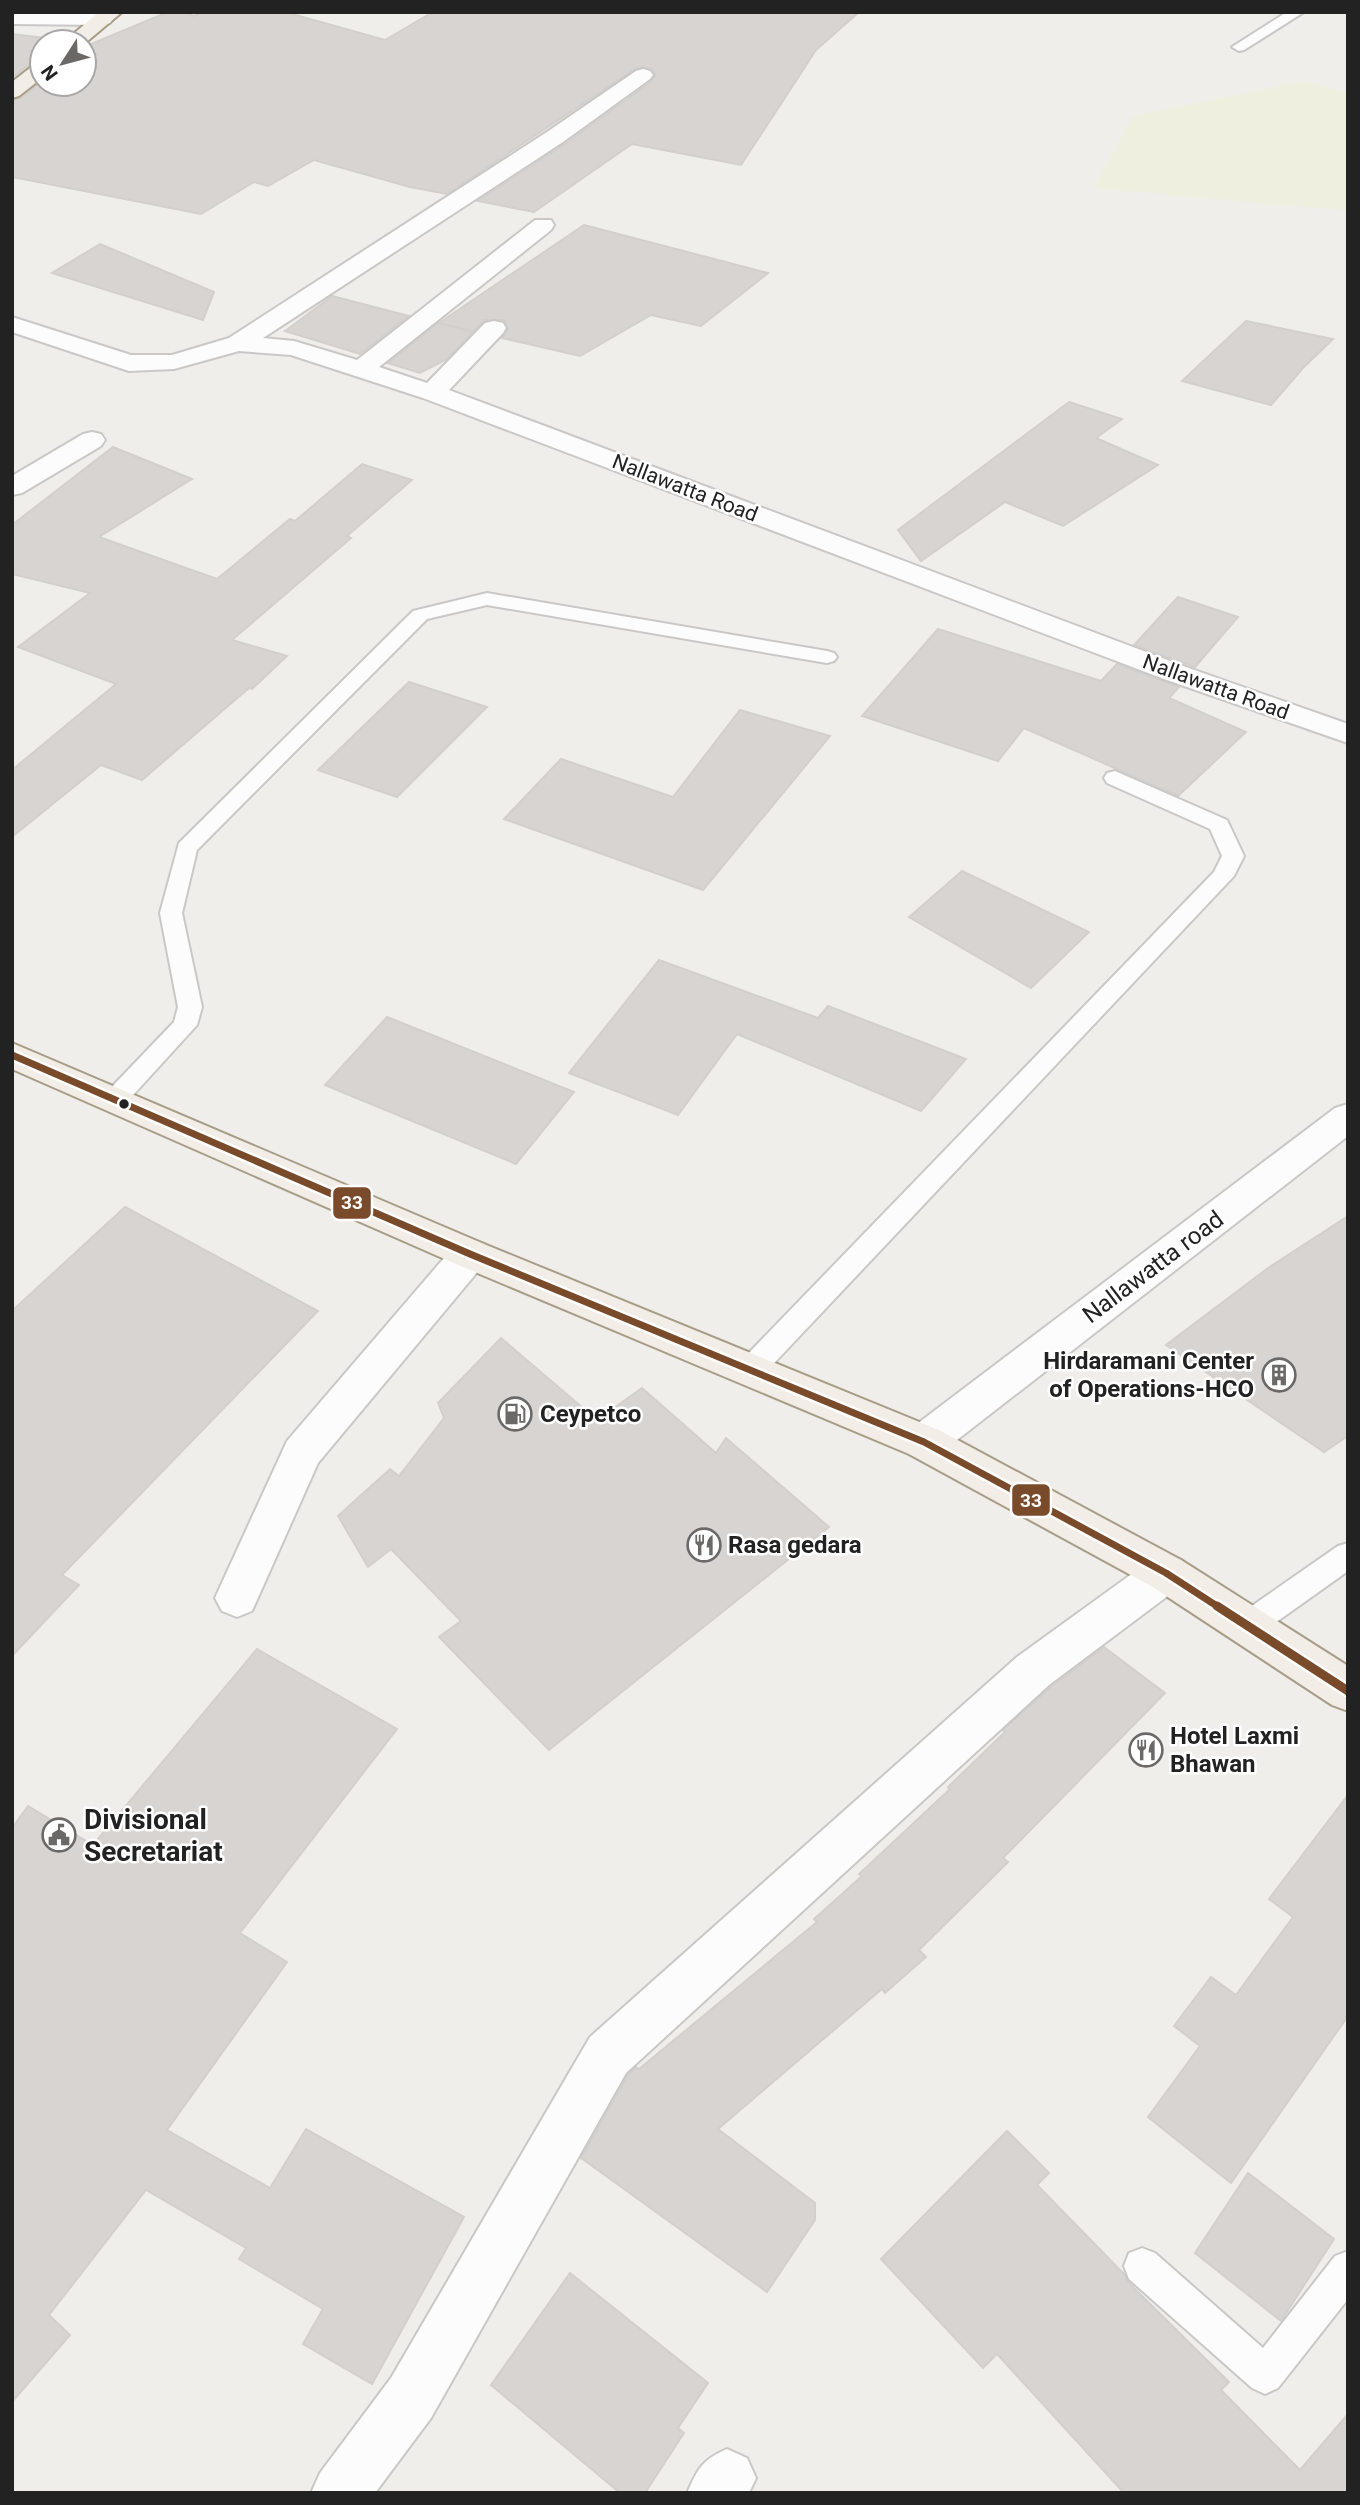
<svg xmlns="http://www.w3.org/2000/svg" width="1360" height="2505" font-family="Roboto,sans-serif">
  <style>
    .farmland { fill: #efefdf }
    .building { fill: #d7d4d2; stroke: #d3d0cc; stroke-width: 2 }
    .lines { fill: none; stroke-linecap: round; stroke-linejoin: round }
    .lane-casing { stroke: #c9c8c7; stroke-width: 4 }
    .street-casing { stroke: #c9c8c7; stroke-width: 4 }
    .primary-casing { stroke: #a79c86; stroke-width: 4 }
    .lane { fill: #fdfcfc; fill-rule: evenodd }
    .street { fill: #fdfcfc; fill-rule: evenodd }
    .primary { fill: #f3ede7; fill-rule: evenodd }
    .bus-1-far1-casing { stroke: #fff; stroke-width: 12 }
    .bus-1-casing { stroke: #fff; stroke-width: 14 }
    .bus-1-far1 { stroke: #7a4b2a; stroke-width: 7 }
    .bus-1 { stroke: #7a4b2a; stroke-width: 9 }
    .bus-dot { fill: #222; stroke: #fff; stroke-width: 2.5 }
    .labels { text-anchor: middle; stroke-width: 5; stroke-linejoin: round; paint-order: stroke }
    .far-street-label { font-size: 21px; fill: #222; stroke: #fff }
    .street-label { font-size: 24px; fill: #222; stroke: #fff }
    .poi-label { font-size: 24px; font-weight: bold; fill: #222; stroke: #fff; text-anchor: start }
    .near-poi-label { font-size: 28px; font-weight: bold; fill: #222; stroke: #fff; text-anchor: start }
    .line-badge { stroke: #fff; stroke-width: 2.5 }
    .badge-label { font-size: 19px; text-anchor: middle; font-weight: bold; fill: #fff }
  </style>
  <rect width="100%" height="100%" fill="#f0eeeb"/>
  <!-- farmland -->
  <path class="farmland" d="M1304,81L1348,93V211L1093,188L1133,116Z"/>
  <!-- building -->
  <g class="building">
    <path d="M168,12H183L194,16L202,12H285L385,40L433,12H859L816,50L741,165L632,144L534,212L478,201L565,144L652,81L656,75L652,69L644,66L635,69L447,194L410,187L314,160L268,186L254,182L201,214L12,177V100L21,98L42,81V84H84V47Z"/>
    <path d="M12,34L62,40L42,42V60L33,62L12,78Z"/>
    <path d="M584,225L768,273L701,326L651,315L580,356L502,338L508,329L504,320H484L473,331L439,323Z"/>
    <path d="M100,244L214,292L203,320L52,273Z"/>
    <path d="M332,296L409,316L360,354L285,331Z"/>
    <path d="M1246,321L1333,339L1303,368L1271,405L1182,381Z"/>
    <path d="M438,323L472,332L447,359L420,373L388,363Z"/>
    <path d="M1069,402L1122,419L1096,438L1158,465L1063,526L1005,502L921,561L898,530Z"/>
    <path d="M113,447L192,479L99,537L217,579L290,519L295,521L362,464L412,480L347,536L351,538L232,640L287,656L252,689L249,688L142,780L101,765L12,837V770L116,684L18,647L90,593L12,574V525Z"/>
    <path d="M1178,597L1238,617L1195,667L1134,645Z"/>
    <path d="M938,629L1101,681L1117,664L1179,687L1169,698L1246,732L1178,796L1024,728L998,761L862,716Z"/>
    <path d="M409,682L487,707L397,797L318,770Z"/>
    <path d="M740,710L830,736L703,890L504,819L561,759L673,797Z"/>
    <path d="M962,871L1089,932L1031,988L909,917Z"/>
    <path d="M659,960L818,1018L828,1006L966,1059L921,1111L737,1034L678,1115L569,1073Z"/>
    <path d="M387,1017L574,1092L516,1164L325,1085Z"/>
    <path d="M125,1207L318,1311L62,1575L79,1585L12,1656V1311Z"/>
    <path d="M1348,1216V1436L1324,1452L1166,1345L1268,1268Z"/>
    <path d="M501,1338L597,1420L642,1388L716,1453L726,1438L829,1527L549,1750L439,1637L461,1621L391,1549L368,1567L338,1516L390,1469L399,1476L444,1418L438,1403Z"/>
    <path d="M1104,1647L1165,1693L1003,1858L1008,1862L919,1950L926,1957L885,1993L882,1989L718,2129L815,2203V2220L767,2292L581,2158L628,2075L636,2067L639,2069L817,1922L814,1919L862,1876L859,1874L950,1789L948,1787L1005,1732L1003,1730L1051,1687Z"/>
    <path d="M257,1649L397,1729L240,1933L287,1962L167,2130L270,2188L306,2129L464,2217L372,2384L303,2344L323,2309L239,2259L246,2248L146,2190L49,2315L70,2335L12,2402V1828L28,1806L93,1845Z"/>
    <path d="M1348,1795V2016L1231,2183L1148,2117L1200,2046L1174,2026L1211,1977L1236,1995L1293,1917L1269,1899Z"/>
    <path d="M1007,2131L1049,2173L1037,2185L1125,2275L1127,2281L1229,2382L1221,2390L1300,2470L1348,2414V2493H1124L997,2354L983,2368L881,2259Z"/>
    <path d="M1248,2173L1334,2239L1281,2321L1195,2253Z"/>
    <path d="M570,2273L708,2383L678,2428L684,2433L645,2493H620L491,2385Z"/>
  </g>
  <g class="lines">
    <defs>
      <g id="lane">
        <path d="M1287,12H1304L1244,50L1239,51L1232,47Z"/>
        <path d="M487,593L827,651L834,653L837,657L834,661L827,663L487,605L427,619L197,850L182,913L202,1007L197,1025L124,1105L115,1108L106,1105L103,1099L106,1093L174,1022L178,1007L160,913L179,843L413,611Z"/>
        <path d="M1115,771L1227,820L1244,856L1234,876L760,1378L750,1381L740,1378L736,1370L740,1362L1214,872L1222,856L1210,829L1107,783L1104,778L1107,773Z"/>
        <path d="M1348,1543V1571L1258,1635L1247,1639L1236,1635L1232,1626L1236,1617L1338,1546Z"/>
        <path d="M1142,2248L1155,2253L1263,2348L1335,2256L1348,2251V2299L1278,2388L1265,2394L1252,2388L1129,2279L1124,2266L1129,2253Z"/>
      </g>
      <g id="street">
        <path d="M12,12L103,13L110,15L113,19L110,23L103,25L12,24Z"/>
        <path d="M643,69L650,71L653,75L650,79L563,142L263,338L294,341L357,360L535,220H551L554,225L551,230L379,367L427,383L485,323L494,321L503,323L506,328L503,333L449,390L1186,667L1348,724V743L1164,679L423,398L291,355L239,351L174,369L129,371L12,332V317L131,355H172L229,338L547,132L636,71Z"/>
        <path d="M92,432L101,434L105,440L101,446L22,493L12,495V476L83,434Z"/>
        <path d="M1348,1104V1136L939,1454L924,1459L909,1454L903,1442L909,1430L1335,1108Z"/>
        <path d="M470,1239L484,1244L489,1254L484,1264L318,1463L252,1611L237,1617L222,1611L215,1598L287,1441L456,1244Z"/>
        <path d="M1166,1555L1181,1560L1188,1573L1181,1586L1049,1685L626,2073L431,2418L375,2493H311L320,2473L391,2378L590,2037L1017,1657L1151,1560Z"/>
        <path d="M727,2449L747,2458L756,2478L749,2493H687C698,2468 702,2460 727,2449Z"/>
      </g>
      <g id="primary">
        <path d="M99,12H122L84,44L64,42Z"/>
        <path d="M42,62V78L19,96L12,98V82L35,64Z"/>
        <path d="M12,1043L484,1244L939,1430L1181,1560L1348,1666V1711L1332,1705L1151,1586L909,1454L456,1264L12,1069Z"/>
      </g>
    </defs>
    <!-- lane casing -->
    <use href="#lane" class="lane-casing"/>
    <!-- street casing -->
    <use href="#street" class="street-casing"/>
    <!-- primary casing -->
    <use href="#primary" class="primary-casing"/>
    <!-- lane -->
    <use href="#lane" class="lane"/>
    <!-- street -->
    <use href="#street" class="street"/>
    <!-- primary -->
    <use href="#primary" class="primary"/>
    <defs>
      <path id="bus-1-far1" d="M12,1055L470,1254L924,1442L1166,1573L1220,1608"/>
      <path id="bus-1" d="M1217,1606L1348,1691"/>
    </defs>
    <!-- bus-1-far1 casing -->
    <use href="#bus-1-far1" class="bus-1-far1-casing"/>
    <!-- bus-1 casing -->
    <use href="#bus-1" class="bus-1-casing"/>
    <!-- bus-1-far1 -->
    <use href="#bus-1-far1" class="bus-1-far1"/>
    <!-- bus-1 -->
    <use href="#bus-1" class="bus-1"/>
  </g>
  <!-- icons -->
  <defs>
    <symbol id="building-ring" viewBox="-11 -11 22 22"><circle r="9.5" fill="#fff" stroke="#6a6968" stroke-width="1.5"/><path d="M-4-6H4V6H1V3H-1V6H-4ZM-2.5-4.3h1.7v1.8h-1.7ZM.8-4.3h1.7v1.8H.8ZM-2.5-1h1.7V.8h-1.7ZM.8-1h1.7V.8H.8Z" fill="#6a6968"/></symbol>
    <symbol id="fuel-ring" viewBox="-11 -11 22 22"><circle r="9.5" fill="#fff" stroke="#6a6968" stroke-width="1.5"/><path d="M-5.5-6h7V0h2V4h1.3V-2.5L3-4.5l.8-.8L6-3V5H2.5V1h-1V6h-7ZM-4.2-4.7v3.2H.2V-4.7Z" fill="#6a6968"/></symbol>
    <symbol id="restaurant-ring" viewBox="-11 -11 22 22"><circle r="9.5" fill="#fff" stroke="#6a6968" stroke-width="1.5"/><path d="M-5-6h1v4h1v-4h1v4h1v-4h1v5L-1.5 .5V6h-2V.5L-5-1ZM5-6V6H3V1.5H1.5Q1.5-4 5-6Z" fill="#6a6968"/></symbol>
    <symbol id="civic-ring" viewBox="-11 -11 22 22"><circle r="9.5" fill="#fff" stroke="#6a6968" stroke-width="1.5"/><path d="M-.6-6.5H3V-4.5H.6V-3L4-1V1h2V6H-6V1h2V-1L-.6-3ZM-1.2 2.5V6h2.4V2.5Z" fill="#6a6968"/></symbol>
  </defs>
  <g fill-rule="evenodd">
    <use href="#building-ring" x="1260" y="1356" width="38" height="38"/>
    <use href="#fuel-ring" x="496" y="1395" width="38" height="38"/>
    <use href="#restaurant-ring" x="685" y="1526" width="38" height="38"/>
    <use href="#restaurant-ring" x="1127" y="1731" width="38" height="38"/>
    <use href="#civic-ring" x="40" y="1816" width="38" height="38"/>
  </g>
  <!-- markers -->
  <circle class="bus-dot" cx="124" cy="1104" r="6"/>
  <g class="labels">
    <!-- far-street labels -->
    <g class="far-street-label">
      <text transform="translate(685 488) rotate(21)" y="7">Nallawatta Road</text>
      <text transform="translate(1216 687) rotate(20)" y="7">Nallawatta Road</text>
    </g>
    <!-- street labels -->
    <g class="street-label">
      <text transform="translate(1153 1267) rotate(-37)" y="8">Nallawatta road</text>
    </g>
    <!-- poi labels -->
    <g class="poi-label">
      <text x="1254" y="1369" text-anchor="end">Hirdaramani Center<tspan x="1254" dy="28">of Operations-HCO</tspan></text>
      <text x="540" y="1422">Ceypetco</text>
      <text x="728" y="1553">Rasa gedara</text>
      <text x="1170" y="1744">Hotel Laxmi<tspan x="1170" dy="28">Bhawan</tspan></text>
    </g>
    <!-- near-poi labels -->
    <g class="near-poi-label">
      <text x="84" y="1829">Divisional<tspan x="84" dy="32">Secretariat</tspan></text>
    </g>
  </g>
  <g class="line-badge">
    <rect x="332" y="1186" width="40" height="34" rx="7" fill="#7a4b2a"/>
    <rect x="1011" y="1483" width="40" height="34" rx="7" fill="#7a4b2a"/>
  </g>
  <g class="badge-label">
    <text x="352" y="1209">33</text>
    <text x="1031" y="1507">33</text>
  </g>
  <!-- border -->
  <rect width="1360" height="2505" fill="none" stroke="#222222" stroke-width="28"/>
  <!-- north arrow -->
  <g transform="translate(63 63) rotate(234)"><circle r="33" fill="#ffffff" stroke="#a7a7a7" stroke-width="2"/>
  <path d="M0-5L12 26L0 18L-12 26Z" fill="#6a6968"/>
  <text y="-10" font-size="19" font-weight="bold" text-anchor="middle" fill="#222222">N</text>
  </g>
</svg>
